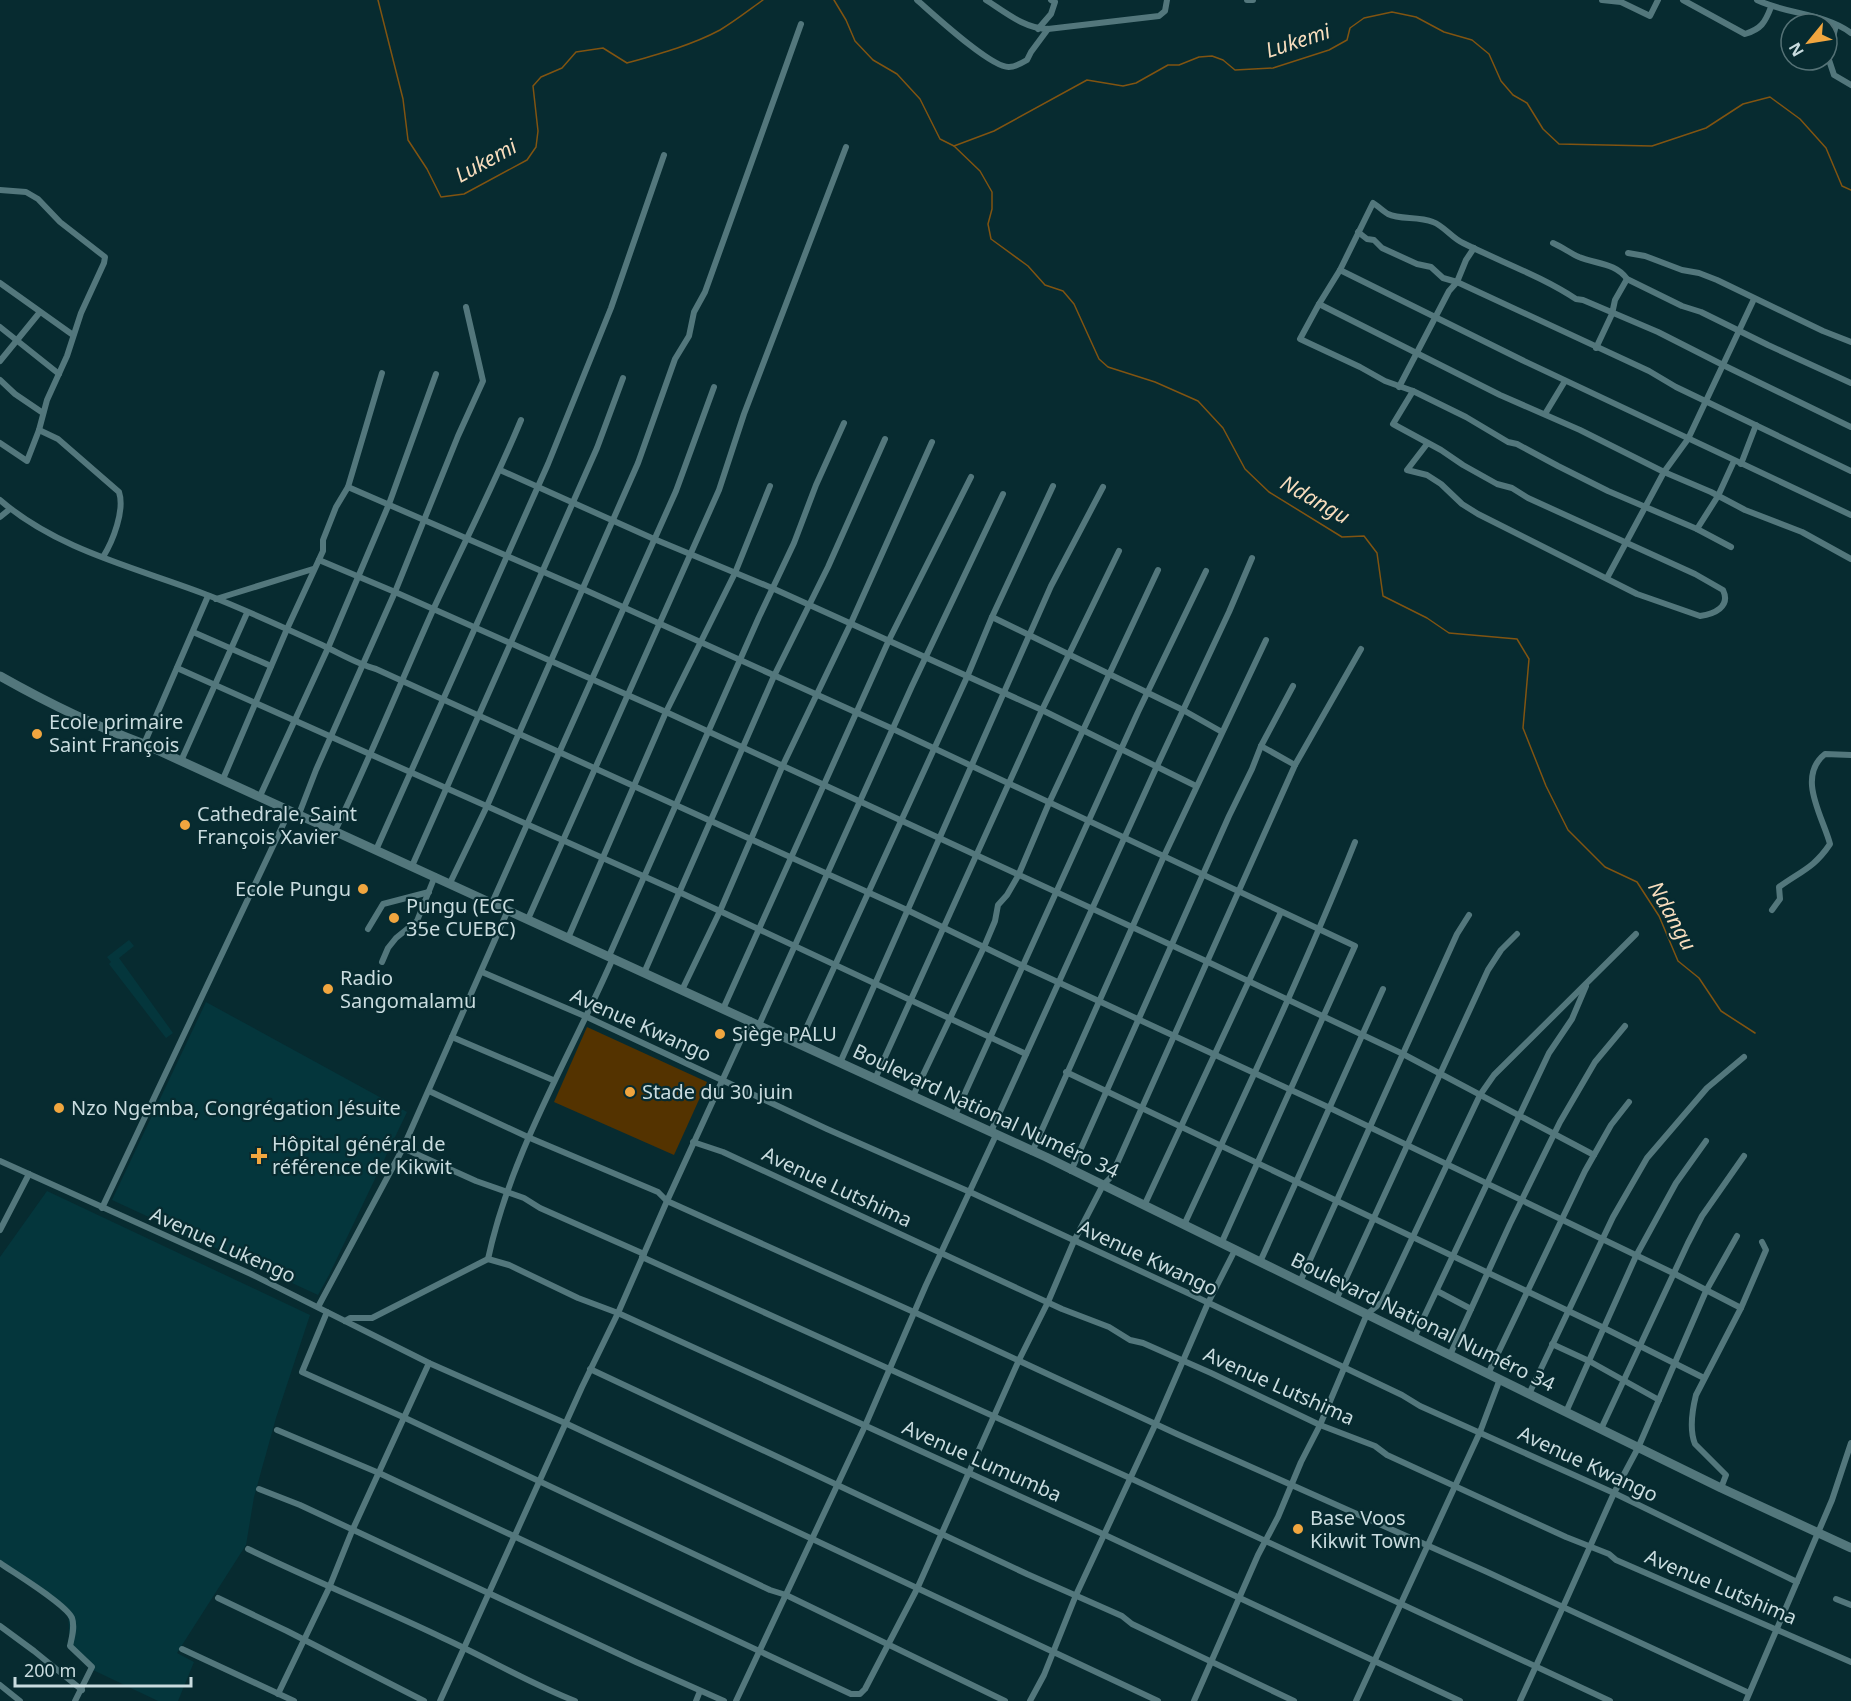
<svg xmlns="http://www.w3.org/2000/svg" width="1851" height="1701" font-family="'Noto Sans',sans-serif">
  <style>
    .built { fill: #04363c }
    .green { fill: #543300 }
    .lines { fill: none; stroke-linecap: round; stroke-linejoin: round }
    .stream { stroke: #815411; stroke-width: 1.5 }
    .minor { stroke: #53777c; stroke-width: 6 }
    .secondary { stroke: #53777c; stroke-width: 9 }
    .poi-dot { fill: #f1a63f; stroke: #072b30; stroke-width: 2 }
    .labels { text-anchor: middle; stroke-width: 4.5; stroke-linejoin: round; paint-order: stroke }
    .poi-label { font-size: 20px; fill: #c9dcdf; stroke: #072b30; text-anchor: start }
    .street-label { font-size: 20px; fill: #c9dcdf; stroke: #072b30 }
    .water-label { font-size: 21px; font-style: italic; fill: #f7dcbd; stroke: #072b30 }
  </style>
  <rect width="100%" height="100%" fill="#072b30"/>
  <!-- built -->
  <g class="built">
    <path d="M129,940L134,946L119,958L173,1033L166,1038L109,964L111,962L107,957Z"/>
    <path d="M206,1002L407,1112L329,1275L318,1295L112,1200Z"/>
    <path d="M47,1191L310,1315L276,1418L254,1497L246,1545L177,1653L194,1662L178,1701H158L93,1670L70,1646L68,1613L0,1564V1257Z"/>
  </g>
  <!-- green -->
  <path class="green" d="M587,1027L707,1082L674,1155L554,1102Z"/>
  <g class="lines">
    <!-- stream -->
    <g class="stream">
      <path d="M378,0L403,99L408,140L427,169L441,197L464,194L527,160L536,147L538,131L533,86L541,77L562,68L576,52L603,48L627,63C659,54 692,45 720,30C735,21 749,10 763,0"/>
      <path d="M834,0L846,20L855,41L873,60L897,74L920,99L940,139L954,146L980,171L992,192V209L988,224L991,239L1028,266L1045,285L1063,291L1074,304L1099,359L1108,367L1155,382L1198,401L1223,428L1245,469L1269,492L1342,537L1364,536L1377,553L1383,596L1427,618L1449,633L1517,639L1529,659L1523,728L1546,786L1568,830L1605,867L1637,882L1659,916L1678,961L1699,978L1721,1011L1755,1033"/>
      <path d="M954,146L994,131L1087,80L1123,86L1136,83L1168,65H1179L1199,57L1212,56L1223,60L1235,70L1273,68L1329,50L1347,40L1350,28L1364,18L1392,12L1416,17L1444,32L1472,40L1489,54L1501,81L1513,95L1527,103L1543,129L1559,144L1652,146L1706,128L1743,104L1770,97L1800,119L1826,148L1842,186L1851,190"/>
    </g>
    <!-- minor -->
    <g class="minor">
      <path d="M917,0C933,14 991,68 1009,67C1015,67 1022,63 1027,60L1031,52L1048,29"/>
      <path d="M986,0C1005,12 1025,29 1048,29L1159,16L1165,11L1167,0"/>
      <path d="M1247,0H1253"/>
      <path d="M1602,0L1621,2L1650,16L1658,0"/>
      <path d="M1683,0L1745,34C1761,29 1765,23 1771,7"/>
      <path d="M1757,0C1786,14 1824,13 1851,33"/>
      <path d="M1836,25L1828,57L1834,75L1851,85"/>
      <path d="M1038,29L1051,14L1055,2L1051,0"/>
      <path d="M0,190L26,192L38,199L60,222L105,257L104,263L81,313L67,356L47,400L39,430L27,461L0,443"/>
      <path d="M1358,232L1367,239L1374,240L1382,248L1417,264L1431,267L1443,278L1457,282L1649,371L1676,387L1851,471"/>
      <path d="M1553,243C1562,247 1570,253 1579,257C1596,264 1616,263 1627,279L1682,306L1701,312L1768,345L1851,383"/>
      <path d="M1628,253L1645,256L1682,270L1699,273L1717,280L1823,331L1851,342"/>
      <path d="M1340,270L1522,360L1851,515"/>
      <path d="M0,283L73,335"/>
      <path d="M1319,304L1500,395L1580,430L1664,472L1711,492L1745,510L1802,532L1851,559"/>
      <path d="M0,327L59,374"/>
      <path d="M1596,348L1612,314L1615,300L1627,279"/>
      <path d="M0,361L40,312"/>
      <path d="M0,380L15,394L43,413"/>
      <path d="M1399,387L1449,291L1457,282L1466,260L1474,248"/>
      <path d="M1413,391L1393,424L1441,450L1463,465L1497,484L1512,488L1528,498L1695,574L1723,590C1731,607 1714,614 1700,616L1637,594L1478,514L1462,504L1441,484L1427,475L1407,470L1427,444"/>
      <path d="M1545,414L1565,381"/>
      <path d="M39,430L58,439L119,492C125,510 113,541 103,557"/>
      <path d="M1741,464L1756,425"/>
      <path d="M500,470L654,539L772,588L1042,710L1196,786"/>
      <path d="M348,487L583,589L893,729L1355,946L1221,1244"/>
      <path d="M0,500C59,551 138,568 210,596C248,611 285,628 322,645C341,654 357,664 376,669L907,910L1023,966L1330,1108L1673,1273L1741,1308"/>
      <path d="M0,517L10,509"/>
      <path d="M1697,529L1718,496L1734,461"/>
      <path d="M1731,547L1697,529L1608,491L1558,466L1517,444L1508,442L1466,417L1413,391L1385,381L1360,367L1300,339L1319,304L1340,270L1373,203C1378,206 1383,211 1388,214C1400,220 1418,216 1433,222C1444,226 1452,238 1463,243C1501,262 1541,276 1576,299L1583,300L1658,332L1723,365L1851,427"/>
      <path d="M319,560L395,592L666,712L1208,962L1403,1054L1594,1155"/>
      <path d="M1607,578L1664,472L1688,439L1754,299"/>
      <path d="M216,599L313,569"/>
      <path d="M992,617L1183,710L1222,732"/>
      <path d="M193,632L271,666"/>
      <path d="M177,668L679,892L1026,1054"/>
      <path d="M144,744L208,596"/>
      <path d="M1261,746L1295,765"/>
      <path d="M181,761L247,613"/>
      <path d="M223,779L287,629L323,551V540L336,507L348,487L382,373"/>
      <path d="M260,796L328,648L389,504L436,374"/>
      <path d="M299,814L316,770L395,592L458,436L483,381L466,307"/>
      <path d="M335,831C370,758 400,684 433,610C462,547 494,485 521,420"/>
      <path d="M376,850L548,464L611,308L664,155"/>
      <path d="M412,866L597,448L623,378"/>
      <path d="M450,883L487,806L638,463L675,359L689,336L694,312L705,292L801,24"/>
      <path d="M492,903L676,491L714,387"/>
      <path d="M1772,910L1780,899L1779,887C1801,871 1814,868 1830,844C1823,817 1796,777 1825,754L1851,755"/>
      <path d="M528,919L719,490L744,414L846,147"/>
      <path d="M368,929L383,904L429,892"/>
      <path d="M568,938L666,712L735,573L770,486"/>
      <path d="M609,956L759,617L794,543L816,485L844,423"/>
      <path d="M382,962L388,948L396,938L417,921L435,876"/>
      <path d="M482,972L587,1017L827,1129L970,1192L1190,1294L1402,1395L1420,1406L1614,1493L1797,1582"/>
      <path d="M644,973L774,676L828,567L885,439"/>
      <path d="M682,990L720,911L782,767L851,623L932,442"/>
      <path d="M723,1009L889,640L971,477"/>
      <path d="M759,1025L912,686L1003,494"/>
      <path d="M452,1037L553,1080"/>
      <path d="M799,1044L967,677L992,617L1053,486"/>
      <path d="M840,1063L1051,586L1103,487"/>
      <path d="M1066,1072L1604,1328L1704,1378"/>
      <path d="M875,1079L1042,710L1119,551"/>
      <path d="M429,1091L530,1138L658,1192L667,1201L916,1313L1177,1434L1485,1571L1749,1693"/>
      <path d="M913,1096L984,947L995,921L998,905L1007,895L1018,876L1049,803L1158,570"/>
      <path d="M955,1115L1138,712L1206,571"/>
      <path d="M992,1133L993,1127L1157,766L1229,612L1252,558"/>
      <path d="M693,1142L723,1152L1062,1309L1109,1327L1130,1340L1143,1343L1211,1373L1320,1425L1375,1446L1387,1455L1566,1537L1609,1554L1616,1560L1851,1662"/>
      <path d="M403,1148L476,1181L524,1198L540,1208L644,1254"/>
      <path d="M1032,1152L1164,856L1266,640"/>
      <path d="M0,1161L251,1274L429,1363L565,1423L1158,1701"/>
      <path d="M1071,1171L1229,816L1252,769L1261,746L1293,686"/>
      <path d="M1144,1206L1281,912"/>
      <path d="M102,1208L290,810"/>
      <path d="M1184,1225C1243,1098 1303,972 1355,842"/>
      <path d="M0,1230L29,1174"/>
      <path d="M642,1257L1130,1478L1610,1701"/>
      <path d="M488,1259L509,1265L578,1298L618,1313L1105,1535L1460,1701"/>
      <path d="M488,1259C511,1152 570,1057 613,958"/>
      <path d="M1260,1262L1383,989"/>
      <path d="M1300,1282L1457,934L1469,915"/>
      <path d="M1437,1291L1471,1309"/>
      <path d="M1336,1300L1488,970L1501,950L1517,934"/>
      <path d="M318,1307L403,1148L508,910"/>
      <path d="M327,1312L302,1372L403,1417L770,1590L786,1595L1005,1701"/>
      <path d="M345,1321L350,1318H372L488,1259"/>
      <path d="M1414,1338L1549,1053L1572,1019L1586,986"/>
      <path d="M1552,1344L1589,1361L1659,1400"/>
      <path d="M1450,1355L1510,1224L1560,1122L1595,1062L1625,1026"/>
      <path d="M590,1369L1027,1574L1122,1616L1132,1624L1294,1701"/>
      <path d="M1488,1374L1585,1171L1611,1125L1629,1102"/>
      <path d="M1529,1394L1613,1217L1647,1158L1707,1088L1744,1057"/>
      <path d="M1566,1412L1636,1256L1676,1183L1706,1141"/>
      <path d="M1601,1429L1688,1243L1702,1216L1744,1156"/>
      <path d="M277,1430L379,1473L851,1694H860L865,1689L917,1589L1019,1360L1048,1302L1074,1241L1103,1185L1111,1177L1295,765L1361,649"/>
      <path d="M1721,1488L1726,1475L1695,1444C1689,1429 1692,1411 1696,1395L1741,1308L1766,1250L1762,1242"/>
      <path d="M259,1489L300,1505L636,1662L724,1701"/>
      <path d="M248,1549C312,1580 378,1607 443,1638C487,1658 529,1683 575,1701"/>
      <path d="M0,1563C14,1573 66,1604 72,1618C75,1627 72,1637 70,1646L92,1667L75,1701"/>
      <path d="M218,1598L287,1631L424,1701"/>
      <path d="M1836,1599L1851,1605"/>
      <path d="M0,1626L34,1651L82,1690"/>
      <path d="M182,1649L294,1701"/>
      <path d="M0,1685L20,1701"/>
      <path d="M278,1694L329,1588L352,1531L429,1363"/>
      <path d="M440,1701L582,1387L618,1313L667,1201L750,1020"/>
      <path d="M696,1701L700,1691"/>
      <path d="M736,1701L865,1426L926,1285L996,1135"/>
      <path d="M1030,1701L1044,1675L1076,1595L1156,1423L1208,1303L1235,1250"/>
      <path d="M1194,1701L1258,1555L1278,1517L1301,1462L1320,1425L1367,1314L1382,1302L1480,1095L1494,1075L1636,934"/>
      <path d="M1356,1701L1480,1432L1500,1379"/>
      <path d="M1520,1701L1567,1598L1614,1493L1638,1448L1706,1291L1737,1236"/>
      <path d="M1746,1701L1832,1500L1851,1443"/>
    </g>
    <!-- secondary -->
    <path class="secondary" d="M0,676C46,702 95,726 144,744L1046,1157L1721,1488L1851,1548"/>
  </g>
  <!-- markers -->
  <g class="poi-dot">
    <circle cx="37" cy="734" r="6"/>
    <circle cx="185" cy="825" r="6"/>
    <circle cx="363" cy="889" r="6"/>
    <circle cx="394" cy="918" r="6"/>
    <circle cx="328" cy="989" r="6"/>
    <circle cx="720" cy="1034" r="6"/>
    <circle cx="630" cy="1092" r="6"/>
    <circle cx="59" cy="1108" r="6"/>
    <path d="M256 1147h6v6h6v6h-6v6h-6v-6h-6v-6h6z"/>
    <circle cx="1298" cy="1529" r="6"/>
  </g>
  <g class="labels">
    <!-- poi labels -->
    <g class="poi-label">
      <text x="49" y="729">Ecole primaire<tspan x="49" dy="23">Saint François</tspan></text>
      <text x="197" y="821">Cathedrale, Saint<tspan x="197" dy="23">François Xavier</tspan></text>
      <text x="351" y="896" text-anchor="end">Ecole Pungu</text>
      <text x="406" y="913">Pungu (ECC<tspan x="406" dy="23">35e CUEBC)</tspan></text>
      <text x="340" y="985">Radio<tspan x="340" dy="23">Sangomalamu</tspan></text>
      <text x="732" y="1041">Siège PALU</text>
      <text x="642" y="1099">Stade du 30 juin</text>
      <text x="71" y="1115">Nzo Ngemba, Congrégation Jésuite</text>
      <text x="272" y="1151">Hôpital général de<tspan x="272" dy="23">référence de Kikwit</tspan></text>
      <text x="1310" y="1525">Base Voos<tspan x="1310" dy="23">Kikwit Town</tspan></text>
    </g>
    <!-- street labels -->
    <g class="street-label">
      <text transform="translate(641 1025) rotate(24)" y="7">Avenue Kwango</text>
      <text transform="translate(986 1111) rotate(25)" y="7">Boulevard National Numéro 34</text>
      <text transform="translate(837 1187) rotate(25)" y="7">Avenue Lutshima</text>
      <text transform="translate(223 1245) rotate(24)" y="7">Avenue Lukengo</text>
      <text transform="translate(1148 1258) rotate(25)" y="7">Avenue Kwango</text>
      <text transform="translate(1423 1322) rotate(26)" y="7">Boulevard National Numéro 34</text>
      <text transform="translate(1279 1386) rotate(24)" y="7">Avenue Lutshima</text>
      <text transform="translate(982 1461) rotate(24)" y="7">Avenue Lumumba</text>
      <text transform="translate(1588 1464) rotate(25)" y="7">Avenue Kwango</text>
      <text transform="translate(1721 1587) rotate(23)" y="7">Avenue Lutshima</text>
    </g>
    <!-- water labels -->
    <g class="water-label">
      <text transform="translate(1298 41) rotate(-18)" y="7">Lukemi</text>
      <text transform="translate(486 161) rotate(-29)" y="7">Lukemi</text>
      <text transform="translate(1315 500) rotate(30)" y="7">Ndangu</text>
      <text transform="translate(1672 916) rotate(61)" y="7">Ndangu</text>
    </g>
  </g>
  <!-- north arrow -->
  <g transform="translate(1809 42) rotate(240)"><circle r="28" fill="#072b30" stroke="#557276" stroke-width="1.5"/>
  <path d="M0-4.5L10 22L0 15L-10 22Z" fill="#f1a63f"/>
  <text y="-9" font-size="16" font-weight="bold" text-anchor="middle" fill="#c9dcdf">N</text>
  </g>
  <!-- scale -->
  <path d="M15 1677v9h176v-9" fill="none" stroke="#c9dcdf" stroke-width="3"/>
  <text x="24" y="1677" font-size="18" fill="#c9dcdf" stroke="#072b30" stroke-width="4.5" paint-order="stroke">200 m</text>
</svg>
